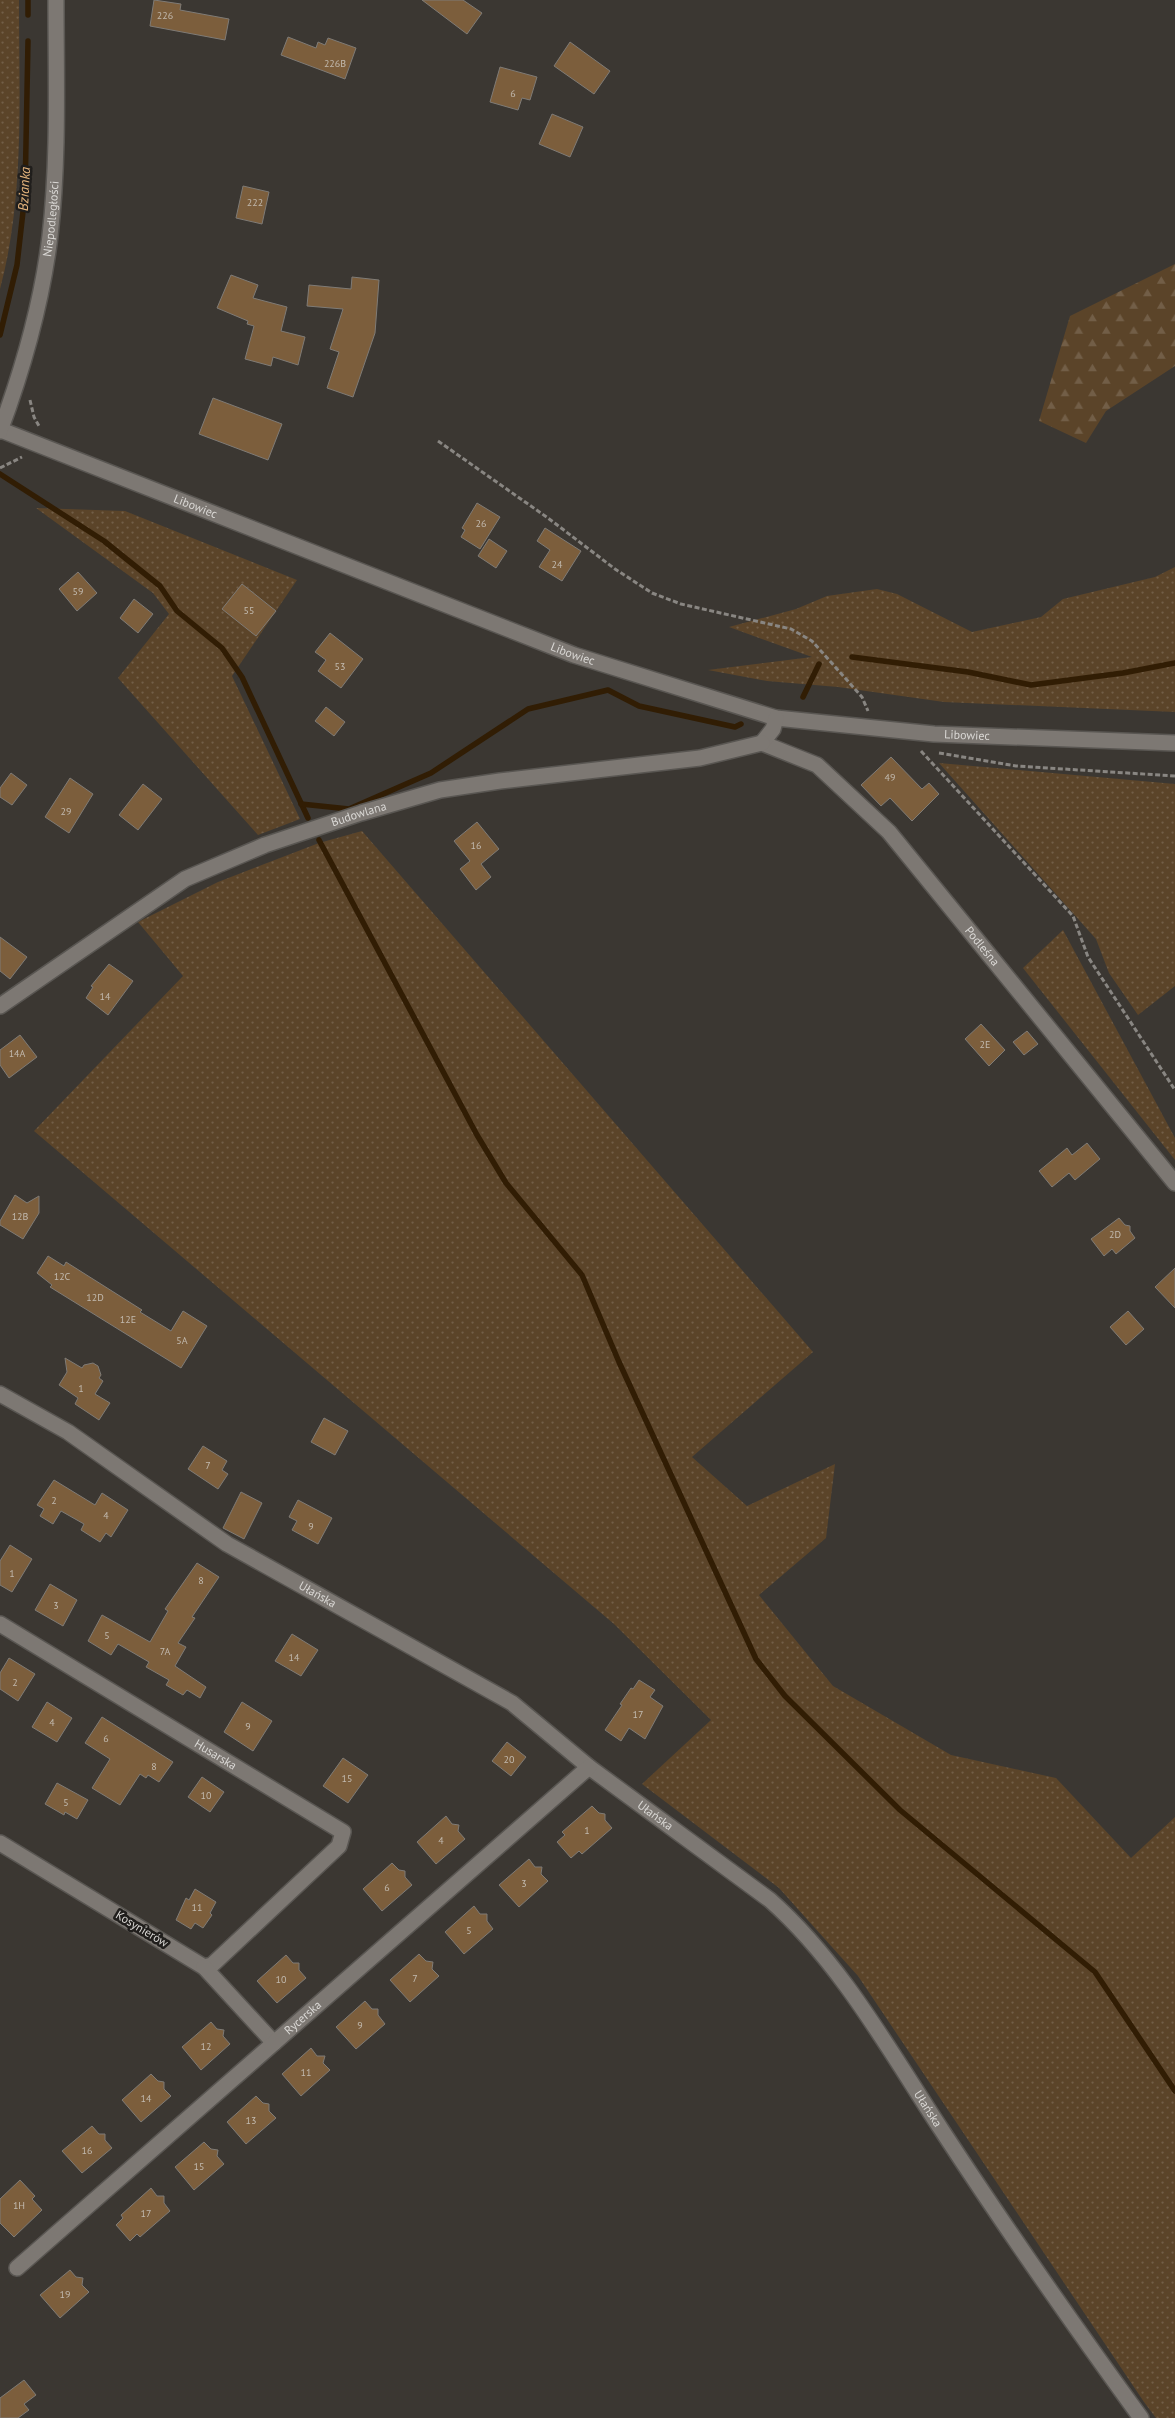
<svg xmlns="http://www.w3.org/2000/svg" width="1175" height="2418" font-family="'PT Sans',sans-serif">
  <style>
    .grass { fill: url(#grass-dots) }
    .forest { fill: url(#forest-firs) }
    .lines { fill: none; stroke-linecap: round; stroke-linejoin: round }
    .stream { stroke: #311d04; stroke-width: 5.5 }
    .building { fill: #7c5e3c; stroke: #7f7b76 }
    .minor-casing { stroke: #595652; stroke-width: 18 }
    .path { stroke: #898682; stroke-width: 3; stroke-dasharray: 5 2.5; stroke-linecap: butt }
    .minor { stroke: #7d7873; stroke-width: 15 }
    .labels { text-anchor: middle; stroke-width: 5; stroke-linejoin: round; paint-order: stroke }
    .number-label { font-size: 10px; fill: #c2baaf }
    .street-label { font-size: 12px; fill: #dad8d5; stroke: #201e1c }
    .water-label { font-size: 14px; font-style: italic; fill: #e5b47c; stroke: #201e1c }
  </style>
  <defs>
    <pattern id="grass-dots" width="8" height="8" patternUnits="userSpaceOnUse" patternTransform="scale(1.25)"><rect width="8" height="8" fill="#5b4429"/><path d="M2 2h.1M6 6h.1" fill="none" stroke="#725e47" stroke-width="1.8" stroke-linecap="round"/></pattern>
    <pattern id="forest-firs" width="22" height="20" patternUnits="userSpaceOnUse" patternTransform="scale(1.25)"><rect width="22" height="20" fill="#5b4429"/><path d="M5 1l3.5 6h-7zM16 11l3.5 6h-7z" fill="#725e47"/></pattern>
  </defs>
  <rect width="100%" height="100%" fill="#3b3732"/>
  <!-- grass -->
  <g class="grass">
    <path d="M0,0H19C19,95 25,196 0,289Z"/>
    <path d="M36,508L125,511L297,580L232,676L300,819L258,835L118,678L169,614L153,593Z"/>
    <path d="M1175,567V712L944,702L838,687L767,681L708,670L812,657L729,627L796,609L827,596L877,589L897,594L972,632L1041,617L1063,599L1155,577Z"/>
    <path d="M939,763L1175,784V986L1138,1015L1109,973L1096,939Z"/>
    <path d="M362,831L813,1352L692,1457L747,1506L835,1464L826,1538L759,1595L833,1686L951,1755L1056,1778L1131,1858L1175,1817V2418H1156L1144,2402L858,1976L779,1888L642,1784L711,1720L614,1624L34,1131L183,976L138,922L218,882L319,843Z"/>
    <path d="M1063,930L1175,1138V1160L1023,968Z"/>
  </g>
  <!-- forest -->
  <path class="forest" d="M1175,264V366L1106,411L1086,443L1039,421L1070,316Z"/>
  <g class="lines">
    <!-- stream -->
    <g class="stream">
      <path d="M28,0V15"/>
      <path d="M0,335L17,265L25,194L28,41"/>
      <path d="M0,474L104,541L160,586L177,611L222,648L242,677L308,818"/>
      <path d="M852,657L968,672L1031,685L1123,673L1175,663"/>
      <path d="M803,697L819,664"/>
      <path d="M301,804L349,809L431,773L528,709L608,690L639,706L735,727L741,724"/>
      <path d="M319,840L477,1135L506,1183L582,1275L619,1362L756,1659L785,1696L900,1810L1095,1972L1175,2091"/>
    </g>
  </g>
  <!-- building -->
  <g class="building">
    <path d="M154,0L181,4L180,10L229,19L225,40L150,26Z"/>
    <path d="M422,0H463L482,13L467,34Z"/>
    <path d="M288,37L316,48L318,42L325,45L328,38L356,48L345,79L281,55Z"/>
    <path d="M570,42L610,71L594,94L554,66Z"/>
    <path d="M500,67L537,77L530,100L522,98L518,110L490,102Z"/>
    <path d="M552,114L583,127L570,157L539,144Z"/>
    <path d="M243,186L269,192L262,224L236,218Z"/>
    <path d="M231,275L258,285L253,298L287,307L281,331L305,337L298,365L273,357L271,366L245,359L254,326L247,324L248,321L217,308Z"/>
    <path d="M352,277L379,280L375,333L353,397L327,388L339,352L330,349L343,309L307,306L309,285L351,289Z"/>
    <path d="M213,398L282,424L268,460L199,434Z"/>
    <path d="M477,503L500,517L480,549L461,537L465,530L462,528Z"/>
    <path d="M545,528L581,551L562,581L539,567L550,550L537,541Z"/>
    <path d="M489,539L507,551L496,568L478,556Z"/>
    <path d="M78,572L97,593L77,611L59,589Z"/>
    <path d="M242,584L276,611L256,636L222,609Z"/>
    <path d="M134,599L153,614L138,633L120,618Z"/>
    <path d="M330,633L363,659L341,688L318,671L326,660L315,652Z"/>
    <path d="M326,707L345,722L334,736L315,721Z"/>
    <path d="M891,757L922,789L929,783L939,794L912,821L890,798L881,806L861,785Z"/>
    <path d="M11,773L27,785L12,805L0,797V788Z"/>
    <path d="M70,778L93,794L69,833L45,817Z"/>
    <path d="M143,784L162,799L138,830L119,815Z"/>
    <path d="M477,822L499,849L481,864L491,877L476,890L460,869L470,861L454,841Z"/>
    <path d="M0,937L27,957L10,979L0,971Z"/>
    <path d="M109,964L133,981L108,1015L86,998L93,987L91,986Z"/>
    <path d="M981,1024L1005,1050L989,1066L965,1039Z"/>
    <path d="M1027,1031L1038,1044L1024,1055L1013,1042Z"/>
    <path d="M20,1035L37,1057L9,1078L0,1065V1050Z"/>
    <path d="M1087,1143L1100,1159L1075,1180L1069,1173L1052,1187L1039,1171L1067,1148L1072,1155Z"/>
    <path d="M15,1195L27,1203L39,1196V1213L23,1239L0,1225V1221Z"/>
    <path d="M1119,1218L1125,1225L1130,1226V1231L1135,1238L1116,1254L1112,1249L1104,1256L1091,1239Z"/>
    <path d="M48,1256L64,1266L66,1262L142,1310L140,1312L171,1331L183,1311L207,1326L181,1368L50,1287L52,1285L37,1273Z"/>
    <path d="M1175,1268V1308L1155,1287Z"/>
    <path d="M1128,1311L1144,1329L1126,1345L1110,1327Z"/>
    <path d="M65,1358L82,1368L84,1365L93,1363L98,1366L101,1375L99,1378L103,1381L95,1394L110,1403L99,1420L75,1404L78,1398L59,1385L67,1372Z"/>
    <path d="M324,1418L348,1431L335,1455L311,1442Z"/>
    <path d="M203,1446L227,1461L222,1470L228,1474L218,1489L188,1469Z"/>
    <path d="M54,1480L95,1505L102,1493L128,1510L111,1537L106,1533L100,1542L81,1530L84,1524L61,1511L53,1524L40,1516L44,1509L37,1505Z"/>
    <path d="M241,1492L262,1503L244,1539L223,1528Z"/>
    <path d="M298,1500L332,1518L318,1544L292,1530L297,1521L289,1517Z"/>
    <path d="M10,1545L32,1559L12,1592L0,1585V1561Z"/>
    <path d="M197,1563L219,1577L192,1617L195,1618L178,1643L186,1647L175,1666L206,1687L200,1698L187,1690L183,1695L166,1685L169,1680L146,1667L149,1662L118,1644L111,1655L88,1641L102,1615L150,1642L168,1611L165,1609Z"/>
    <path d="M50,1584L77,1600L63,1626L35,1610Z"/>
    <path d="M292,1634L318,1650L301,1676L275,1661Z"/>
    <path d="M9,1658L35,1674L18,1701L0,1689V1673Z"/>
    <path d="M639,1680L655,1690L650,1697L663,1706L645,1739L629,1728L621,1741L605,1730L622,1705L620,1704L631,1688L633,1689Z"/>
    <path d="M47,1702L72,1718L57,1742L32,1727Z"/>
    <path d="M242,1702L272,1721L253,1751L224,1732Z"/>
    <path d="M102,1717L173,1762L159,1782L148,1775L146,1778L140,1774L120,1805L92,1788L110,1759L85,1743Z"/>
    <path d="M507,1742L526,1757L511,1776L492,1761Z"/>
    <path d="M343,1758L368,1775L348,1803L323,1786Z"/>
    <path d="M202,1777L224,1792L210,1812L188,1797Z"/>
    <path d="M57,1783L88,1800L77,1819L65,1812L64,1815L45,1804Z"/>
    <path d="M592,1806L599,1813L605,1814V1820L612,1828L582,1854L579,1851L571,1858L557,1842L565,1835L562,1832Z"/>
    <path d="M446,1816L452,1824L459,1825L458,1831L465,1839L436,1864L417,1842Z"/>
    <path d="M529,1859L535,1867H542L541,1874L548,1881L519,1907L499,1885Z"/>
    <path d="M392,1863L399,1870L405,1871V1877L412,1885L382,1911L363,1889Z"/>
    <path d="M195,1889L216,1902L210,1913L212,1915L203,1928L195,1923L191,1929L176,1920L186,1898L189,1900Z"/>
    <path d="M474,1906L480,1914H487V1921L493,1929L464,1954L445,1932Z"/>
    <path d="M419,1954L426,1961L433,1962L432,1969L439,1976L410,2002L390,1980Z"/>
    <path d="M286,1955L293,1963H299V1970L306,1978L277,2003L257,1981Z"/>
    <path d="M365,2001L372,2009H378V2015L385,2024L356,2049L336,2027Z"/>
    <path d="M211,2022L217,2029L224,2030L223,2036L230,2044L201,2070L182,2047Z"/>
    <path d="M311,2048L317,2056H325L323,2063L330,2070L301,2096L282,2074Z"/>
    <path d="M151,2074L158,2081L164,2082V2089L171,2096L141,2122L122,2100Z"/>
    <path d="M256,2096L263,2103L269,2104V2111L276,2118L246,2144L227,2122Z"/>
    <path d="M92,2126L99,2134H105V2140L112,2148L82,2173L62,2151Z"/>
    <path d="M204,2142L211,2149L218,2150L217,2156L224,2164L194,2190L175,2167Z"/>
    <path d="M20,2180L35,2196L32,2199L42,2210L14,2237L0,2223V2199Z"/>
    <path d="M151,2188L157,2196H164V2203L170,2211L140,2237L137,2234L130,2241L116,2225L123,2218L121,2215Z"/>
    <path d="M70,2270L76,2277L83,2278L82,2285L89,2292L60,2318L40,2295Z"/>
    <path d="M24,2380L36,2395L24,2404L29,2410L18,2418H0V2398Z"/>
  </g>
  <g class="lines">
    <defs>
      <g id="minor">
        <path id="s1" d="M1,430L574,655L776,718L934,734L1175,743"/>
        <path id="s2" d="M0,431C23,369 42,302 50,236C59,159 56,78 56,0"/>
        <path id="s3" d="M762,743L817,765L889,832L1175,1183"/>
        <path d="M762,743L773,729L776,718"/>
        <path id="s4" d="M0,1006L185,879L265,845L361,813L440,790L500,781L700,758L762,743"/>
        <path id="s5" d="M0,1394L68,1432L227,1544L512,1703L589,1767L770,1900C841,1963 889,2050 941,2129C1005,2227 1072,2323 1141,2418"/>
        <path id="s6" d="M0,1624L343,1832L339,1846L212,1965L204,1967L0,1843"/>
        <path d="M204,1967L274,2043"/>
        <path id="s7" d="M17,2268L589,1767"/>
      </g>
    </defs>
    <!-- minor casing -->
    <use href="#minor" class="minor-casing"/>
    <!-- path -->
    <g class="path">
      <path d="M30,400L34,417L39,426"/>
      <path d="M438,441L548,518L615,569L652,593L681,604L791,629L812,641L862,697L868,711"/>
      <path d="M0,468L22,457"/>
      <path d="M921,751L1073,916L1088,957L1175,1090"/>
      <path d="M939,753L1016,766L1175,776"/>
    </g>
    <!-- minor -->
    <use href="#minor" class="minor"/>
  </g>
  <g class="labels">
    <!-- number labels -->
    <g class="number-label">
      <text x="165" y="19">226</text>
      <text x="335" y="67">226B</text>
      <text x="513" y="97">6</text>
      <text x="255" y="206">222</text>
      <text x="481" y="527">26</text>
      <text x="557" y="568">24</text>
      <text x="78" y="595">59</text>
      <text x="249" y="614">55</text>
      <text x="340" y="670">53</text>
      <text x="890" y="781">49</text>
      <text x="66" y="815">29</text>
      <text x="476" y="849">16</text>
      <text x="105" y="1000">14</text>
      <text x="985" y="1048">2E</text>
      <text x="17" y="1057">14A</text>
      <text x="20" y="1220">12B</text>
      <text x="1115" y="1238">2D</text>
      <text x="62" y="1280">12C</text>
      <text x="95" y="1301">12D</text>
      <text x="128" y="1323">12E</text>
      <text x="182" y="1344">5A</text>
      <text x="81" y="1392">1</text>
      <text x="208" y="1469">7</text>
      <text x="54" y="1504">2</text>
      <text x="106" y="1519">4</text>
      <text x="311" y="1530">9</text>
      <text x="12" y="1577">1</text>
      <text x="201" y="1584">8</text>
      <text x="56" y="1609">3</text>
      <text x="107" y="1639">5</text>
      <text x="165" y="1655">7A</text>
      <text x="294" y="1661">14</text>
      <text x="15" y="1686">2</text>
      <text x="638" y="1718">17</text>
      <text x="52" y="1726">4</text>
      <text x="248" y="1730">9</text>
      <text x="106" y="1742">6</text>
      <text x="509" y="1763">20</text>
      <text x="154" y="1770">8</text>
      <text x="347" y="1782">15</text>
      <text x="206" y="1799">10</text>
      <text x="66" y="1806">5</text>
      <text x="587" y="1834">1</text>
      <text x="441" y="1844">4</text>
      <text x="524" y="1887">3</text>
      <text x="387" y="1891">6</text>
      <text x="197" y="1911">11</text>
      <text x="469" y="1934">5</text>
      <text x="415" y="1982">7</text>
      <text x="281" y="1983">10</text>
      <text x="360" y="2029">9</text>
      <text x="206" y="2050">12</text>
      <text x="306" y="2076">11</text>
      <text x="146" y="2102">14</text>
      <text x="251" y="2124">13</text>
      <text x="87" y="2154">16</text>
      <text x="199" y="2170">15</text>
      <text x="19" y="2209">1H</text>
      <text x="146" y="2217">17</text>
      <text x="65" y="2298">19</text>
    </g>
    <!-- street labels -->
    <g class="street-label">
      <text dy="4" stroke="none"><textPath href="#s2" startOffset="219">Niepodległości</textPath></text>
      <text dy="4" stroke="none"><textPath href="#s1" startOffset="209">Libowiec</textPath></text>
      <text dy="4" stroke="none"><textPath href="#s1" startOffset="614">Libowiec</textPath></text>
      <text dy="4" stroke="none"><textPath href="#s1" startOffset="1019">Libowiec</textPath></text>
      <text dy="4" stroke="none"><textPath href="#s4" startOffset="410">Budowlana</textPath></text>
      <text dy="4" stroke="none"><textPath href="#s3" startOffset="305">Podleśna</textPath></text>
      <text dy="4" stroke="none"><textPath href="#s5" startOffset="376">Ułańska</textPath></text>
      <text dy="4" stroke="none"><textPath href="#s6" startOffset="252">Husarska</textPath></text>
      <text dy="4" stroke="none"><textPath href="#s5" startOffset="781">Ułańska</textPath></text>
      <text transform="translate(142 1929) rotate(31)" y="4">Kosynierów</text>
      <text dy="4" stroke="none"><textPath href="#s7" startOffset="380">Rycerska</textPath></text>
      <text dy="4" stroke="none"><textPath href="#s5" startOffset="1186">Ułańska</textPath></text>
    </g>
    <!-- water labels -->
    <g class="water-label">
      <text transform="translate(24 189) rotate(-87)" y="5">Bzianka</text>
    </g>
  </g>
</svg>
